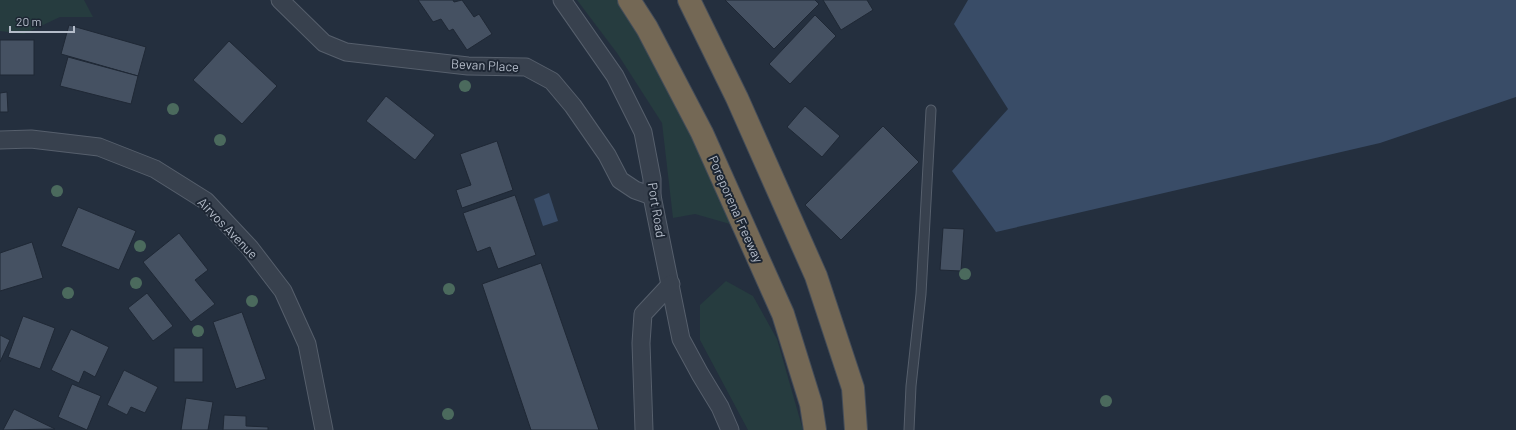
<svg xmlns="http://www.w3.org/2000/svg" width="1516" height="430" font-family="Barlow,sans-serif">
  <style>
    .green { fill: #263c3f }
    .water { fill: #394c67 }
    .building { fill: #455162; stroke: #1f2835 }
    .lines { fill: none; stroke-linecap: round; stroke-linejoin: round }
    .lane-casing { stroke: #565f6c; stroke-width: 11 }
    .street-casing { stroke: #565f6c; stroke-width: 19 }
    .highway-casing { stroke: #434c59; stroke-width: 24 }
    .lane { stroke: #38414e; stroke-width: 9 }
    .street { stroke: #38414e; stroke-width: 17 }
    .highway { stroke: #746855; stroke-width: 22 }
    .tree { fill: #4b6a5d }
    .labels { text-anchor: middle; stroke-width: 4; stroke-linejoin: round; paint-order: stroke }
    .street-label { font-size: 13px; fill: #b4bcc9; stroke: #1d2633 }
  </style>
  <rect width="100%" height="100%" fill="#242f3e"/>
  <!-- green -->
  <g class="green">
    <path d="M0,0H84L93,17H60L24,34L0,31Z"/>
    <path d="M577,0H641L726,178L730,224L695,214L673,218L662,123L617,53Z"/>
    <path d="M726,281L753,296L777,339L803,430H748L700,340V305Z"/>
  </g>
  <!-- water -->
  <g class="water">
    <path d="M968,0H1516V97L1380,143L996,232L952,171L1008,109L954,24Z"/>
    <path d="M549,193L558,221L543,226L534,199Z"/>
  </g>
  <!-- building -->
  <g class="building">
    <path d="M418,0H453L454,2L462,0L474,17L479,14L492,34L467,50L453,29L449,31L441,19L433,22Z"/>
    <path d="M725,0H815L819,4L774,49Z"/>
    <path d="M823,0H867L873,10L841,30Z"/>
    <path d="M815,15L836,36L790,84L769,64Z"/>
    <path d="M69,25L146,47L138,76L61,54Z"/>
    <rect x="0" y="40" width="34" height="35"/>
    <path d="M229,41L277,86L242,124L193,80Z"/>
    <path d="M68,57L138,76L131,104L60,86Z"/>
    <path d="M7,92L8,112H0V93Z"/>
    <path d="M386,96L435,135L415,160L366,121Z"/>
    <path d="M805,106L840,136L822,157L787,127Z"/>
    <path d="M883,126L919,162L841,240L805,205Z"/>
    <path d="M497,141L513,190L462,208L456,190L471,185L460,154Z"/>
    <path d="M515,195L536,255L498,269L490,247L477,252L463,213Z"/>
    <path d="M78,207L136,231L119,270L61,246Z"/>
    <path d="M943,228L964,229L961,271L940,270Z"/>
    <path d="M179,233L208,270L195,280L215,304L191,322L143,262Z"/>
    <path d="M32,242L43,278L0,291V253Z"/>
    <path d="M541,263L599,430H531L482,284Z"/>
    <path d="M147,293L173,326L153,341L128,308Z"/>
    <path d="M242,312L266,379L236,389L213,322Z"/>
    <path d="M23,316L55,328L40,369L8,357Z"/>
    <path d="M71,329L109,347L95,377L84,371L79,383L51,370Z"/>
    <path d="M0,335L10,340L0,362Z"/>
    <rect x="174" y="348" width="29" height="34"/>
    <path d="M124,370L158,387L145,413L131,407L127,415L107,405Z"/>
    <path d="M72,384L101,396L87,430L58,417Z"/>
    <path d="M186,398L213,402L208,430H181Z"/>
    <path d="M14,409L55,429L3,430Z"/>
    <path d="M224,415L246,416V426L268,427V430H223Z"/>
  </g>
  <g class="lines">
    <defs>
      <path id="lane" d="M909,430L911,386L921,294L931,110"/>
      <g id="street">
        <path d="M280,0L324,43L346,52L468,66L526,67L552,81L573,106L607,155L620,180L635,190L652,196"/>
        <path d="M562,0L615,76L643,132L652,179V196L681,339L700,374L720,407L730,430"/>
        <path d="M0,140L31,139L99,147L155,169L206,201L250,248L283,291L307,344L324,430"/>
        <path d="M644,430L641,343L643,314L671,284"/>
      </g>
      <g id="highway">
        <path d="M629,0L647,28L702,133L783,314L811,404L815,430"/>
        <path d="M689,0L737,98L816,276L853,388L856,430"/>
      </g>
    </defs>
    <!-- lane casing -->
    <use href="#lane" class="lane-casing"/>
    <!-- street casing -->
    <use href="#street" class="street-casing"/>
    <!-- highway casing -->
    <use href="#highway" class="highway-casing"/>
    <!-- lane -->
    <use href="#lane" class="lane"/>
    <!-- street -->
    <use href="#street" class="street"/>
    <!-- highway -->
    <use href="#highway" class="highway"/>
  </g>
  <!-- trees -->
  <g class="tree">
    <circle cx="465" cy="86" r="6"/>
    <circle cx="173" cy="109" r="6"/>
    <circle cx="220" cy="140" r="6"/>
    <circle cx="57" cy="191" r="6"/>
    <circle cx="140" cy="246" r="6"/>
    <circle cx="965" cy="274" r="6"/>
    <circle cx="136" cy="283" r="6"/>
    <circle cx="449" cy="289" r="6"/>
    <circle cx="68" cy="293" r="6"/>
    <circle cx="252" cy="301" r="6"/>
    <circle cx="198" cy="331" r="6"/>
    <circle cx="1106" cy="401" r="6"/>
    <circle cx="448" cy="414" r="6"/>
  </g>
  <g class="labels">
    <!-- street labels -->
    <g class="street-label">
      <text transform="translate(485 65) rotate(3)" y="5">Bevan Place</text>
      <text transform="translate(736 209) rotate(66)" y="5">Poreporena Freeway</text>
      <text transform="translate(657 210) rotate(81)" y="5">Port Road</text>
      <text transform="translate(228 228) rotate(46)" y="5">Airvos Avenue</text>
    </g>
  </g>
  <!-- scale -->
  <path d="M10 26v6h64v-6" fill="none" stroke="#b4bcc9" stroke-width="2"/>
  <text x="16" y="26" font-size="12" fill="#b4bcc9" stroke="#1d2633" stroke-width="3" paint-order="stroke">20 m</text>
</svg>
